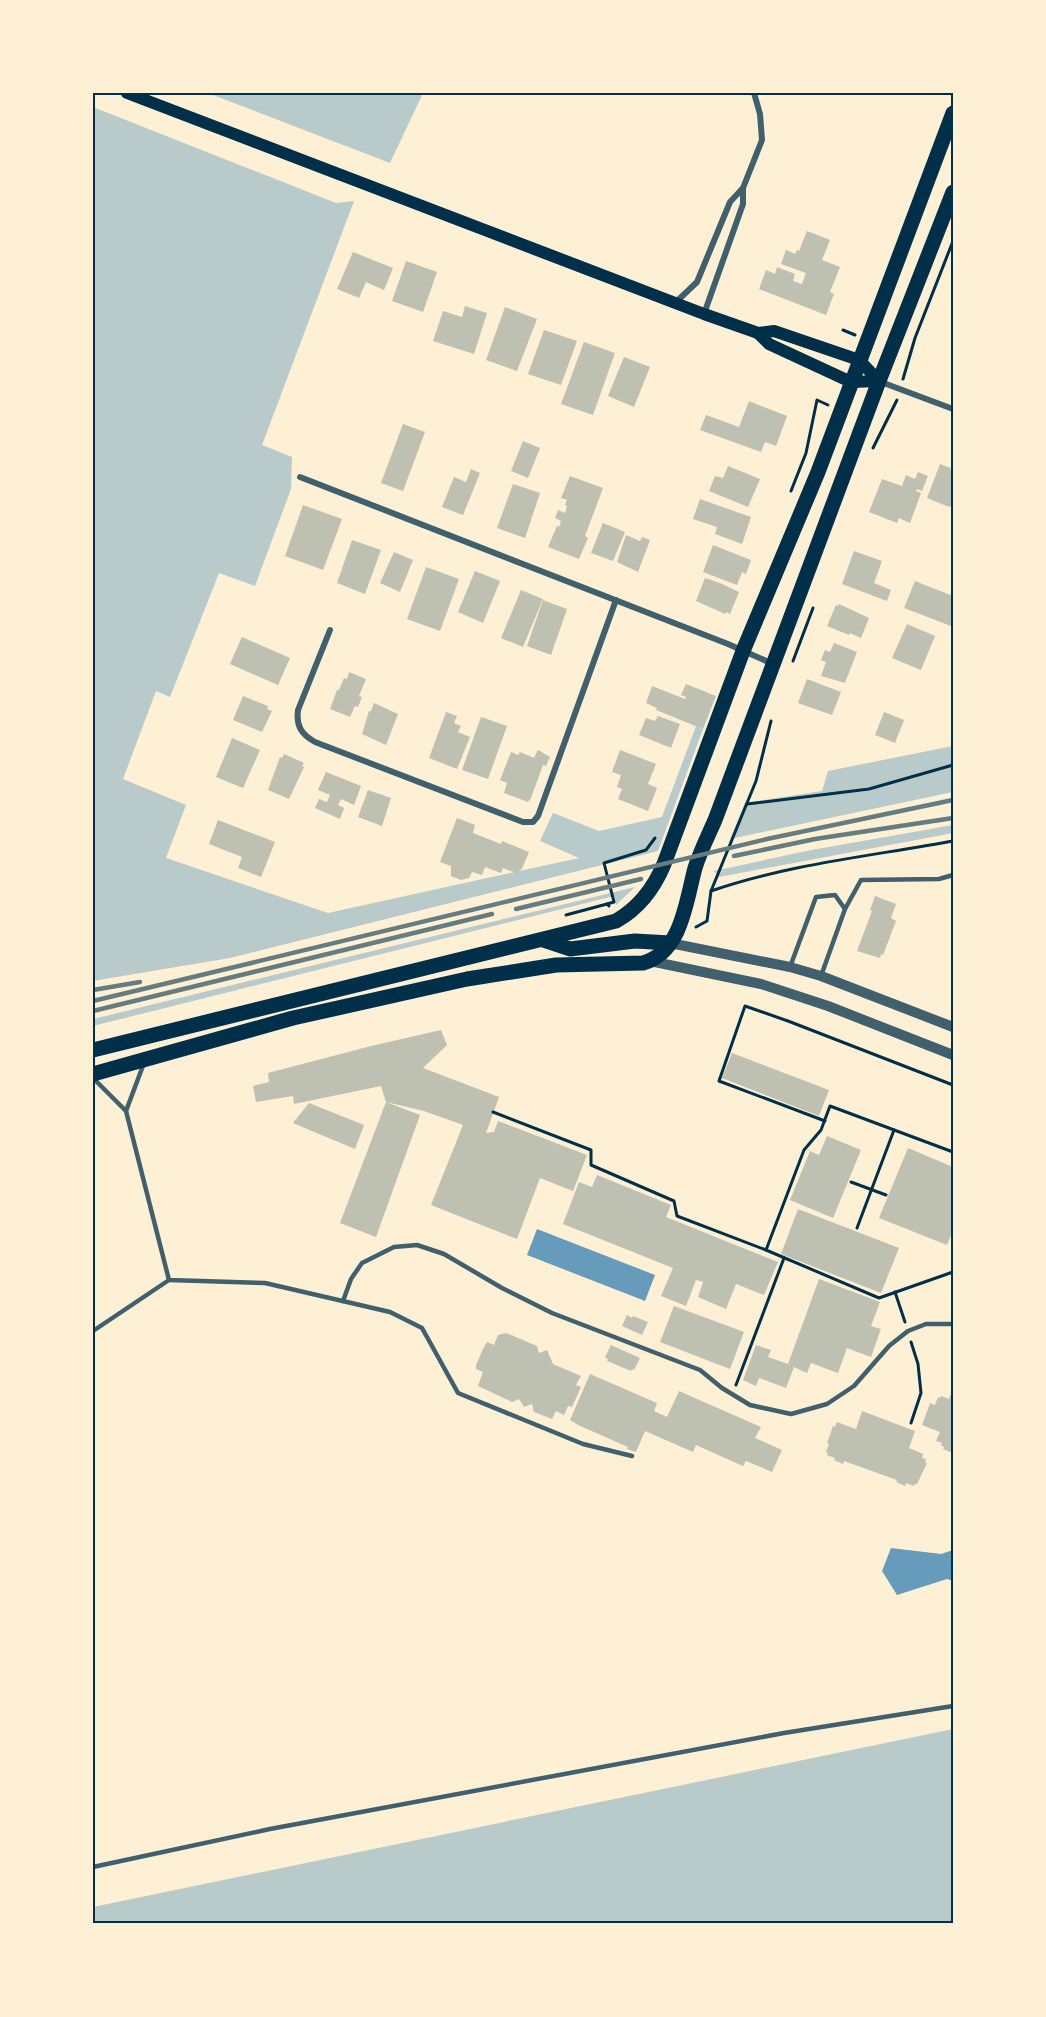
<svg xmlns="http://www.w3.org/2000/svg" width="1046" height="2017" font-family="Manrope,sans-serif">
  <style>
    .green { fill: #b9caca }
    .water { fill: #669bbc }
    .building { fill: #bec0b2 }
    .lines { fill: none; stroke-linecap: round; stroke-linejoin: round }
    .path { stroke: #003049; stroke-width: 3 }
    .service { stroke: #3f606c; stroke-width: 4.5 }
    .minor { stroke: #3f606c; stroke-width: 6 }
    .tertiary { stroke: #3f606c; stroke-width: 10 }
    .secondary { stroke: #003049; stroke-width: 12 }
    .trunk { stroke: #003049; stroke-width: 15 }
    .rail { stroke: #657d81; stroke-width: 4.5 }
    .neatline { fill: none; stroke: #003049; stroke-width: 2 }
  </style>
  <rect width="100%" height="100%" fill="#fdf0d5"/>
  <!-- green -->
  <g class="green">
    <path d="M208,93H423L390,163Z"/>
    <path d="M93,107L336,203L354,201L262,445L292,457L291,489L255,586L219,573L170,697L156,691L123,779L186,805L166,858L328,913L579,858L540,841L553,813L599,831L662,817L696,726L703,729L658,851L230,958L93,981Z"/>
    <path d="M953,746V792L730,839L745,803L822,791L828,771Z"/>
    <path d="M953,825V833L719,877L714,871L806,851Z"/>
    <path d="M635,887L616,905L614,896L93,1026V1019Z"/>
    <path d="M953,1729V1924H93V1907Z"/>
  </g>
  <!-- water -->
  <g class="water">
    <path d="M537,1229L655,1275L645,1301L527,1255Z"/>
    <path d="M891,1548L941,1554L953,1550V1581L947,1579L897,1595L882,1571Z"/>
  </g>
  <!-- building -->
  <g class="building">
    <path d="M807,231L830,240L822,260L840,267L830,292L834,294L826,315L759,289L766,270L775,274L777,267L795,274L793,281L802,284L806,273L781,264L786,250L795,254L797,250L799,251Z"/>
    <path d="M353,252L393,268L384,290L366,282L359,298L337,289Z"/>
    <path d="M406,261L437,272L423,312L392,301Z"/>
    <path d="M465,306L487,313L474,354L433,341L443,311L462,317Z"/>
    <path d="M505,307L537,319L517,371L486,360Z"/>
    <path d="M544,330L577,341L561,385L528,374Z"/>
    <path d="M584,342L615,353L593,415L561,404Z"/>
    <path d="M624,357L650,367L634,407L608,396Z"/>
    <path d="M749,401L787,416L776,446L765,442L761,452L700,430L706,415L739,427Z"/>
    <path d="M403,424L425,432L403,491L381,483Z"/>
    <path d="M523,441L540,448L528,478L511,471Z"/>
    <path d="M940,464L951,468L950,470L953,471V507L950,506L949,507L927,498Z"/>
    <path d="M728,466L760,479L748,507L709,491L715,476L723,478Z"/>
    <path d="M471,469L480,473L463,515L442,507L454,477L466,482Z"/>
    <path d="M918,472L928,476L922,491L917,489L916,491L921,493L910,523L899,518L897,523L869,512L882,479L902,486L906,475L915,479Z"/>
    <path d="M570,476L603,488L585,536L588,538L579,559L548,547L557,526L559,527L561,521L555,518L558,510L565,513L567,506L565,505L567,500L561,498Z"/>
    <path d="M513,484L540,493L525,538L497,528Z"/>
    <path d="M700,499L751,517L742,544L715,534L717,527L693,519Z"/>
    <path d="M303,505L342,519L323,570L285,556Z"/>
    <path d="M603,523L625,532L613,561L591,553Z"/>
    <path d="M626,535L640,541L642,537L650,540L638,572L617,562Z"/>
    <path d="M352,540L381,550L365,594L337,583Z"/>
    <path d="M713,545L751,560L746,574L742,572L737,585L703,572Z"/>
    <path d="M854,551L882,561L874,583L891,590L887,601L842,584Z"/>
    <path d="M394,552L413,560L400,592L380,583Z"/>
    <path d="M426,567L459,579L440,631L407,619Z"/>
    <path d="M475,571L500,581L483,623L458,612Z"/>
    <path d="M705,578L720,583L739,592L730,614L726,612L725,614L696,601Z"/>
    <path d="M915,581L953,596V622L951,626L904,608Z"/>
    <path d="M521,590L543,599L523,647L501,638Z"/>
    <path d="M543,600L567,609L551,655L527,646Z"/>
    <path d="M839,604L869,618L861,638L850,633L849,635L827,626L836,605L838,606Z"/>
    <path d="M907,624L935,636L921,670L892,658Z"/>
    <path d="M242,637L290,658L278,685L230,664Z"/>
    <path d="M834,643L857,652L845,683L821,676L826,662L821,660L825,650L830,652Z"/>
    <path d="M349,672L366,679L359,696L362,697L358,707L355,706L350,717L330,709L337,690H339L344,678L347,679Z"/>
    <path d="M807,679L841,692L832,715L798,703Z"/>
    <path d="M686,684L716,696L703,729L656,710L657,708L646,703L652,686L685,699L686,697L681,695Z"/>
    <path d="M243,696L268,706L267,709L272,711L262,732L233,720Z"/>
    <path d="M374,703L398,714L386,745L362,734L369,711H371Z"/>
    <path d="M446,712L457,716L454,723L461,726L458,732L470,737L457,769L429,758Z"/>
    <path d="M884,712L904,720L895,743L875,735Z"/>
    <path d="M658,716L680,724L671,748L639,735L646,718L655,721Z"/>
    <path d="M481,717L507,726L488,779L462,770Z"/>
    <path d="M232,738L260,750L243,788L216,777Z"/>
    <path d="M538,750L550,757L546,766L543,765L531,798L528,802L504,793L507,783L500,780L511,752L518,755L520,752L534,758Z"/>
    <path d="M620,750L656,764L648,784L657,788L648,811L618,799L622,789L617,787L621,775L612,772Z"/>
    <path d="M284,754L304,763L302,766L304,767L289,799L268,790L280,757L282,758Z"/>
    <path d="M326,772L361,786L354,805L341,799L338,805L344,808L340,819L315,808L319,799L327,802L330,795L318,790Z"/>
    <path d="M368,790L391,798L382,826L358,817Z"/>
    <path d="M457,818L475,825L473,833L501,844L502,841L529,852L522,869L516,873L503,868L501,873L485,867L482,875L472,872L469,878L461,880L451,876V866L440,862Z"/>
    <path d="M218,820L275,842L261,877L238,868L242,857L209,844Z"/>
    <path d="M875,896L896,904L891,918L896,921L883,955L881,954L880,958L857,951L872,911L870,910Z"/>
    <path d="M441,1030L447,1045L423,1068L499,1097L486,1133L494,1132L498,1121L587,1155L573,1191L540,1178L517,1239L431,1205L463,1125L424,1111L386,1102L381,1086L294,1104L293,1096L256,1102L253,1086L269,1082L268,1073L371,1046Z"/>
    <path d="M732,1053L829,1090L819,1116L722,1078Z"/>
    <path d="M386,1102L420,1115L376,1237L340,1223Z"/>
    <path d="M309,1103L364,1125L355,1149L293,1123Z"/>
    <path d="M827,1136L861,1150L833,1218L790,1200L810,1151L819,1155Z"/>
    <path d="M908,1148L953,1167V1230L947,1245L879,1218Z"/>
    <path d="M597,1175L671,1205L666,1217L778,1262L764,1295L736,1284L726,1309L698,1297L703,1282L696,1280L686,1306L661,1296L673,1268L563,1224L579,1182L592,1187Z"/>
    <path d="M798,1209L899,1248L881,1293L781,1254Z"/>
    <path d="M819,1279L880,1302L871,1326L881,1329L871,1357L847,1348L838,1373L811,1363L807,1373L794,1367L786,1388L759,1378L756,1386L743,1380L756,1345L771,1350L768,1357L788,1364Z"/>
    <path d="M674,1306L744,1332L730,1369L660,1342Z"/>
    <path d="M627,1315L632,1318L633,1316L648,1322L642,1335L622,1326Z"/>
    <path d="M506,1333L537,1346L539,1353L547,1350L553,1364L581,1376L576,1385L581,1387L572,1407L568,1406L564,1415L556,1411L552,1419L534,1412L532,1404L524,1407L519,1399L512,1402L478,1386L483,1372L476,1369V1365L483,1349L487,1342L494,1345L498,1335Z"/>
    <path d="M611,1345L640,1358L634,1370L632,1369L631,1371L607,1361L608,1359L605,1357Z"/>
    <path d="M590,1374L657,1403L654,1411L667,1417L679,1391L761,1427L755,1438L782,1450L772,1472L746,1461L743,1466L696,1445L693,1452L645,1431L636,1452L627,1449L628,1447L578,1425L570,1420Z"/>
    <path d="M950,1395L953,1397V1453L943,1449L944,1447L941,1445L942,1443L936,1441L940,1432L922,1425L930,1403L935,1405L938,1397L940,1398L941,1396L949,1399Z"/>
    <path d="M862,1411L915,1431L909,1448L923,1454L922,1458L926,1459L925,1462L927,1463L917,1484H915L914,1486L906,1483L905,1486L896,1482L897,1480L844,1461L843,1464L834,1460L835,1458L827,1455L828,1453L826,1452L829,1444L827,1443L833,1426L835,1427L837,1422L856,1429Z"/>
  </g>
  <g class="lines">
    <!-- path -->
    <g class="path">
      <path d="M843,330L855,335"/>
      <path d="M903,379L915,338L953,241"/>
      <path d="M873,448L897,400"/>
      <path d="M791,491L806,453L817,400L828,405"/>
      <path d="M793,661L813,608"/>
      <path d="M747,804L869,789L953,765"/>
      <path d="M711,891L756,781L771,721"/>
      <path d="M607,904L614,902L604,863L646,850L655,838"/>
      <path d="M566,915L607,904L609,906"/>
      <path d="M696,927L707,921L711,891C789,864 872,856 953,841"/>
      <path d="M493,1112L591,1150V1165L674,1201L677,1216L766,1250L879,1298L953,1272"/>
      <path d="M825,1121L719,1081L745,1006L788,1021L953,1085"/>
      <path d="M851,1182L886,1195"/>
      <path d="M857,1228L894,1130"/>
      <path d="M766,1250L804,1150L821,1130L830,1106L953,1152"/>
      <path d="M895,1292L905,1322"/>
      <path d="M736,1385L784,1258"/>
      <path d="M911,1423L921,1393L918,1364L911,1342"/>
    </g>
    <!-- service -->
    <g class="service">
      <path d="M790,967L816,897L835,895L845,909L861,880L939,879L953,875"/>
      <path d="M821,976L845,909"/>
      <path d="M93,1078L126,1111L169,1280L265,1283L390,1312L422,1328L458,1393L583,1444L632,1456"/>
      <path d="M126,1111L144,1063"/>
      <path d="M343,1301L351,1279L362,1263L394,1247L417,1245L444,1254L502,1288L552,1313L700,1370L722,1388L750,1405L791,1414L827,1404L854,1386L889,1346L908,1331L926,1324H953"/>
      <path d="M93,1331L169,1280"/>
      <path d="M93,1867L270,1829L784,1733L953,1706"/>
    </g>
    <!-- minor -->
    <g class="minor">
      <path d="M675,303L697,282L730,202L743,188"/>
      <path d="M704,314L743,204V188L762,140L760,114L754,93"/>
      <path d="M881,382L953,409"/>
      <path d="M300,477L728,644L773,664"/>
      <path d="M330,630L298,710C296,726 301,734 315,742L523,822H533L538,816L616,600"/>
    </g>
    <!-- tertiary -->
    <g class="tertiary">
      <path d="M670,943L790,967L821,976L953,1027"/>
      <path d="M650,961L761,984L828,1006L953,1055"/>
    </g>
    <!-- secondary -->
    <g class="secondary">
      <path d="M127,93L704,314L758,333L774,331L859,360L879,381"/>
      <path d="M758,333L769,344L851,382L879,381"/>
    </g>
    <!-- trunk -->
    <g class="trunk">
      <path d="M543,940L570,949L635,941L670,943"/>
      <path d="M93,1050L616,921C639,908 654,888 664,864L743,651L818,472L953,113"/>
      <path d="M93,1074L293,1018L467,979L556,965L643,963C682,952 686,901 695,868C700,852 708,836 715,820L879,381L953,192"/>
    </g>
    <!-- rail -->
    <g class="rail">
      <path d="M734,856L815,839L953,818"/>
      <path d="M516,909L641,879"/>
      <path d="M93,990L140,982"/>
      <path d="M93,1001L767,839L953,800"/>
      <path d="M93,1011L492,914"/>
    </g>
  </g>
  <!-- border -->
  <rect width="1046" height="2017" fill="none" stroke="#fdf0d5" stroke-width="189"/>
  <rect x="94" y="94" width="858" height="1828" class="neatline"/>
</svg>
